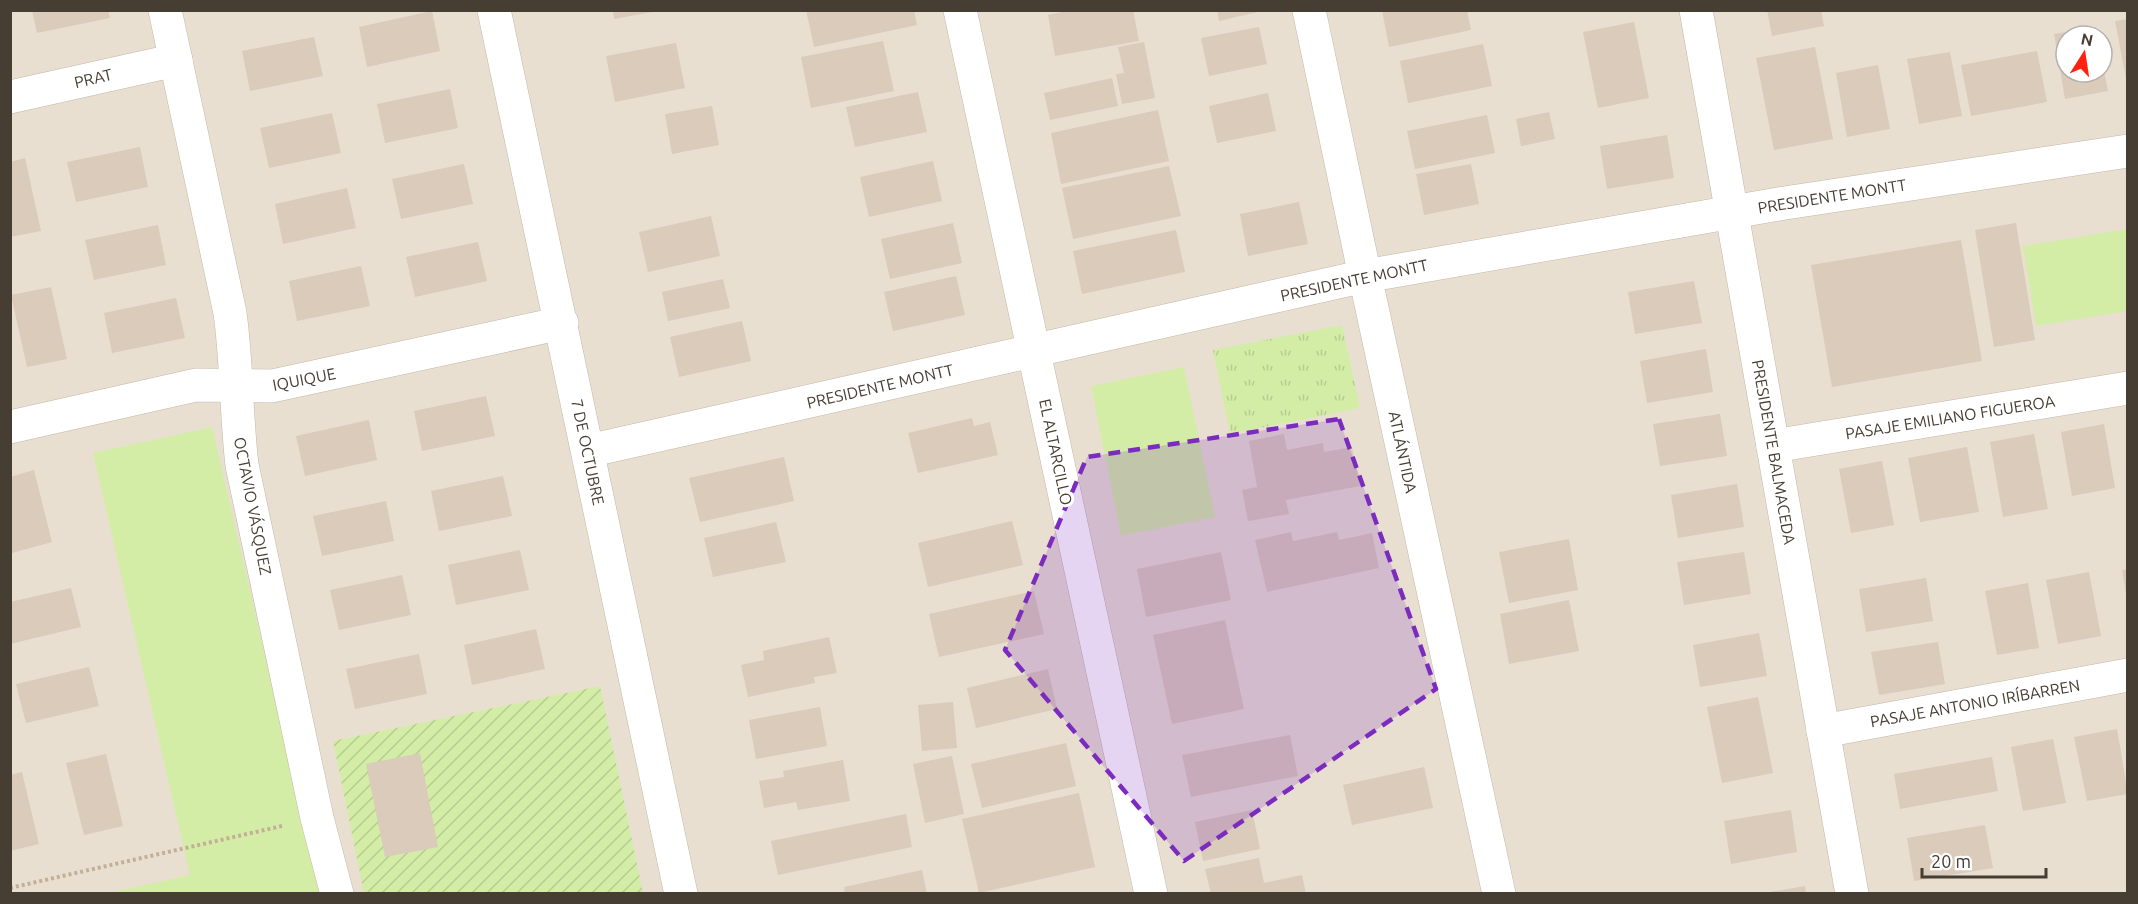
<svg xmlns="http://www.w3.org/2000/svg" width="2138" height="904" font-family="Ubuntu,sans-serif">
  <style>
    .residential { fill: #e8dfd1; fill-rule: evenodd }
    .grass { fill: #d3eda7 }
    .park { fill: url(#park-tufts) }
    .garden { fill: url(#garden-furrows) }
    .building { fill: #dacbba }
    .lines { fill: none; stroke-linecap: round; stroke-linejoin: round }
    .minor-casing { stroke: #c3b7a8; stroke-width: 34 }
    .path { stroke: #c3af95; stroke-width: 4; stroke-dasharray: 3 3; stroke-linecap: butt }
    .minor { stroke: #fff; stroke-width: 33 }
    .marked { fill: #7b2cbf; fill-opacity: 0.2; stroke: #7b2cbf; stroke-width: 4.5; stroke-dasharray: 12 8; stroke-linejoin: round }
    .labels { text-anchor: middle; stroke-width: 6; stroke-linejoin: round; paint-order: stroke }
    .street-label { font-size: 16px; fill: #463d33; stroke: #fff }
  </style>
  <defs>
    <pattern id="park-tufts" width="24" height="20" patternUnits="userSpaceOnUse" patternTransform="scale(1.5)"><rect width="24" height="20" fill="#d3eda7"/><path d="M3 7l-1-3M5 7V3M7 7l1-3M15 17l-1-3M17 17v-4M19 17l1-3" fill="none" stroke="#b6cc90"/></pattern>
    <pattern id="garden-furrows" width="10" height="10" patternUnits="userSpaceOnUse" patternTransform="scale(1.5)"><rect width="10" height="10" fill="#d3eda7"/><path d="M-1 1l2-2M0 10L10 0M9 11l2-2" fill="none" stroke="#b6cc90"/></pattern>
  </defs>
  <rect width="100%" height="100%" fill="#f4ede3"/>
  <!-- residential -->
  <path class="residential" d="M11,11H2127V893H11ZM2066,36H2102V72H2066Z"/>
  <!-- grass -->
  <g class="grass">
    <path d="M2127,229V311L2036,326L2023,246Z"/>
    <path d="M1184,367L1215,517L1121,536L1091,386Z"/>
    <path d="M212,427L320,893H109L190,875L93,453Z"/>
  </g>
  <!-- park -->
  <path class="park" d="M1342,325L1360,408L1230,434L1213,350Z"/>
  <!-- garden -->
  <path class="garden" d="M600,686L643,893H364L333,741Z"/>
  <!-- building -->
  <g class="building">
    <path d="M32,10H108L110,18L37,33Z"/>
    <path d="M613,10H652V12L614,19Z"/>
    <path d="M806,10H914L917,25L814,47Z"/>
    <path d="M1072,10H1133L1139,41L1055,56L1048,15Z"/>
    <path d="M1217,10H1262V11L1219,21Z"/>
    <path d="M1382,10H1467L1471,30L1389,47Z"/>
    <path d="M1767,10H1821L1824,26L1772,36Z"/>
    <path d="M432,11L440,51L367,67L359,27Z"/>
    <path d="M2128,19V79H2126L2115,21Z"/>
    <path d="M1634,22L1649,98L1598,108L1583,32Z"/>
    <path d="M1259,27L1267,64L1209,76L1201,38Z"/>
    <path d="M2096,27L2098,36H2066V72H2102L2103,66L2108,91L2065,99L2054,34Z"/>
    <path d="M314,37L323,76L250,91L242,51Z"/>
    <path d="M883,41L894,91L811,108L801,57Z"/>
    <path d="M1144,42L1155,98L1122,104L1116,74L1124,73L1118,47Z"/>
    <path d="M676,43L685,88L615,102L606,56Z"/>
    <path d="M1483,44L1492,86L1408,103L1400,61Z"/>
    <path d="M1815,47L1833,139L1774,150L1756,58Z"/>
    <path d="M2037,51L2047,102L1971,116L1961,65Z"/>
    <path d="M1950,52L1962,116L1919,124L1907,59Z"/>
    <path d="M1878,65L1890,129L1847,137L1836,73Z"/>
    <path d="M1112,78L1118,106L1050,120L1044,93Z"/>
    <path d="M450,89L458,128L385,143L377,104Z"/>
    <path d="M918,92L927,132L855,147L846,107Z"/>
    <path d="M1268,93L1276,131L1217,143L1209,106Z"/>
    <path d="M712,106L719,145L672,154L665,114Z"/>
    <path d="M1158,110L1169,161L1061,184L1051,133Z"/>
    <path d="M1549,112L1555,139L1521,146L1516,119Z"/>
    <path d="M332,113L341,153L269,168L260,128Z"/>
    <path d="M1487,115L1495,153L1415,169L1407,131Z"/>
    <path d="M1667,135L1674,178L1607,189L1600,146Z"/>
    <path d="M140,147L148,187L76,202L67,162Z"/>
    <path d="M25,158L41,231L10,237V162Z"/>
    <path d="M933,161L942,201L869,217L860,177Z"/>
    <path d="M464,164L473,204L401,219L392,179Z"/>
    <path d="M1471,164L1479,204L1424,215L1416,174Z"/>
    <path d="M1169,166L1181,216L1073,239L1062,188Z"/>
    <path d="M347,188L356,228L283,244L275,204Z"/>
    <path d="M1299,202L1308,244L1248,256L1240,214Z"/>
    <path d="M711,216L720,256L648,272L639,232Z"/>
    <path d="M953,223L962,263L890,279L881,239Z"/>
    <path d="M2016,223L2035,340L1994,347L1975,230Z"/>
    <path d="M158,225L166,265L94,280L85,240Z"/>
    <path d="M1176,230L1185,272L1082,294L1073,251Z"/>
    <path d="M1961,240L1982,361L1832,387L1811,265Z"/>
    <path d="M478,242L487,281L415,297L406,257Z"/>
    <path d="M361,266L370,306L297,321L289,281Z"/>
    <path d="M956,276L965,315L893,331L884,292Z"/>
    <path d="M723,279L730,308L668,321L662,292Z"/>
    <path d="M1694,281L1702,323L1635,334L1628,292Z"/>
    <path d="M51,287L67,359L27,367L11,295Z"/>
    <path d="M176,298L185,338L112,353L104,313Z"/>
    <path d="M742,321L751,361L679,377L670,337Z"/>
    <path d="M1706,349L1713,392L1647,403L1640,361Z"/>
    <path d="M486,396L495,436L422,451L414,411Z"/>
    <path d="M1720,414L1727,456L1660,466L1653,424Z"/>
    <path d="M972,418L974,426L990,422L998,455L918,473L908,433Z"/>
    <path d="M369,420L377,460L305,476L296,436Z"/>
    <path d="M2104,424L2115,488L2072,496L2061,432Z"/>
    <path d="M1284,434L1287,450L1323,443L1324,452L1352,447L1360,486L1286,500L1289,514L1248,521L1242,490L1257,487L1249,441Z"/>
    <path d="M2034,434L2048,509L2003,517L1990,442Z"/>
    <path d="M1967,447L1979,512L1920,522L1908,458Z"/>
    <path d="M784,457L794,501L700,522L689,478Z"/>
    <path d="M1882,461L1894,525L1851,533L1839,469Z"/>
    <path d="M34,470L52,542L12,553L10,545V477Z"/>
    <path d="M503,476L512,516L439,531L431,491Z"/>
    <path d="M1737,484L1744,527L1678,538L1671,495Z"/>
    <path d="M386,501L394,541L322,556L313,516Z"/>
    <path d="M1012,521L1023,565L928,587L918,543Z"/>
    <path d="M776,522L786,562L713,577L704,538Z"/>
    <path d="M1291,532L1293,541L1337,532L1339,540L1372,533L1379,568L1267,592L1255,540Z"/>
    <path d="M1569,539L1578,590L1509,603L1499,552Z"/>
    <path d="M520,550L529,590L456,605L448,565Z"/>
    <path d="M1221,552L1231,600L1146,617L1137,569Z"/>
    <path d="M1744,552L1751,594L1684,605L1677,562Z"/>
    <path d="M2128,569V594H2126L2122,570Z"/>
    <path d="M2089,572L2101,636L2058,644L2046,580Z"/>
    <path d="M402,575L411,615L339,630L330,590Z"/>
    <path d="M1926,578L1933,621L1866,632L1859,589Z"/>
    <path d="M2028,583L2039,648L1997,655L1985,591Z"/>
    <path d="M71,588L81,627L10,644V602Z"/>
    <path d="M1034,591L1044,634L939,657L929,614Z"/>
    <path d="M1569,600L1579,651L1509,664L1500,614Z"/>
    <path d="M1225,620L1244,709L1172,724L1153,635Z"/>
    <path d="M536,629L545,669L472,685L464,645Z"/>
    <path d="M1759,633L1767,676L1700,687L1693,645Z"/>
    <path d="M829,637L837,673L814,677L815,683L748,697L741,665L764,660L763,651Z"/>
    <path d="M1938,642L1945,684L1879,695L1871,652Z"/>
    <path d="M419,654L427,694L355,709L346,669Z"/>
    <path d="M89,667L99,706L26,723L16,684Z"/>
    <path d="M1048,669L1057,709L976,728L967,688Z"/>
    <path d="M1758,697L1773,773L1722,783L1707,707Z"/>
    <path d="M953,702L957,748L922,751L918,705Z"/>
    <path d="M820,707L827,746L756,759L749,720Z"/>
    <path d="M2117,729L2128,794L2087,801L2074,737Z"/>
    <path d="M1290,735L1298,776L1191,797L1182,755Z"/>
    <path d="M2053,739L2066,803L2023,811L2011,747Z"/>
    <path d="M1066,743L1076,786L982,808L971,764Z"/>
    <path d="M420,753L438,847L385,857L366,764Z"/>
    <path d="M106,754L123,826L84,835L66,763Z"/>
    <path d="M952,756L964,814L925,823L913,764Z"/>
    <path d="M1992,757L1998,791L1900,809L1894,774Z"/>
    <path d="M843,760L850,801L798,810L796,802L764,808L759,781L784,777L783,771Z"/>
    <path d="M1424,767L1433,808L1352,825L1343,785Z"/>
    <path d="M22,772L39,844L10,851V775Z"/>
    <path d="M1079,793L1095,867L979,893L962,819Z"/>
    <path d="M1252,810L1260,849L1203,861L1195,822Z"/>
    <path d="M1791,810L1797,852L1731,864L1724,821Z"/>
    <path d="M906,814L912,847L778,875L771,841Z"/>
    <path d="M1985,825L1993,868L1914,881L1907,838Z"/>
    <path d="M1259,858L1264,883L1302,875L1306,894H1211L1205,869Z"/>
    <path d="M922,870L927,894H845L844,887Z"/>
    <path d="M1805,886L1806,894H1770V892Z"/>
  </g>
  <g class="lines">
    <defs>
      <g id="minor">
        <path d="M165,10L230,313C237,363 236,414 242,465L317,818L337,894"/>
        <path d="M494,10L681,894"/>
        <path d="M960,10L1151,894"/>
        <path d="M1309,10L1365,276L1499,894"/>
        <path d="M1696,10L1852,894"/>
        <path d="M10,97L176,60"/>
        <path d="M10,427L196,385L272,386L562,323"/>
        <path d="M1773,446L2128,388"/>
        <path d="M588,451L1365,276L1785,203L2128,151"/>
        <path d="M1823,731L2128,675"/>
      </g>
    </defs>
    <!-- minor casing -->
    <use href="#minor" class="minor-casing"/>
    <!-- path -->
    <path class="path" d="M10,888L282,826"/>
    <!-- minor -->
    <use href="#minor" class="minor"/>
  </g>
  <!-- marked area -->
  <path class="marked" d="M1339,419L1436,689L1184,861L1005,650L1087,457Z"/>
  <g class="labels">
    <!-- street labels -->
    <g class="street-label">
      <text transform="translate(93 78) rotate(-13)" y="6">PRAT</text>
      <text transform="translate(1832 196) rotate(-9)" y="6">PRESIDENTE MONTT</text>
      <text transform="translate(1354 280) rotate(-12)" y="6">PRESIDENTE MONTT</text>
      <text transform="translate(304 379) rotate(-11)" y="6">IQUIQUE</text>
      <text transform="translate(880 386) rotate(-13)" y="6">PRESIDENTE MONTT</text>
      <text transform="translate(1950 417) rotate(-9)" y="6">PASAJE EMILIANO FIGUEROA</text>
      <text transform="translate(588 452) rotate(78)" y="6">7 DE OCTUBRE</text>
      <text transform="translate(1056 452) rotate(78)" y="6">EL ALTARCILLO</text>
      <text transform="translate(1403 452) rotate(78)" y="6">ATLÁNTIDA</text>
      <text transform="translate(1774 452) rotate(80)" y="6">PRESIDENTE BALMACEDA</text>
      <text transform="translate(253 506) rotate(79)" y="6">OCTAVIO VÁSQUEZ</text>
      <text transform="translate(1975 703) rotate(-10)" y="6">PASAJE ANTONIO IRÍBARREN</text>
    </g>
  </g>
  <!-- border -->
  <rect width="2138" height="904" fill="none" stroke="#463d33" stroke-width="24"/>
  <!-- north arrow -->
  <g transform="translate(2084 54) rotate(12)"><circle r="28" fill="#ffffff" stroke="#b5b1ad" stroke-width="1.5"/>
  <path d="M0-4.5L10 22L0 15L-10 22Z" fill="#ff200f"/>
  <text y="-9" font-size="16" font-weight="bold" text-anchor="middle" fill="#463d33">N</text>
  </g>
  <!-- scale -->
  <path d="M1922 868v9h124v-9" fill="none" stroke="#463d33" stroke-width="3"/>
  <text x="1931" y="868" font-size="18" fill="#463d33" stroke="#ffffff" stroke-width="4.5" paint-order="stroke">20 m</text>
</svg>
